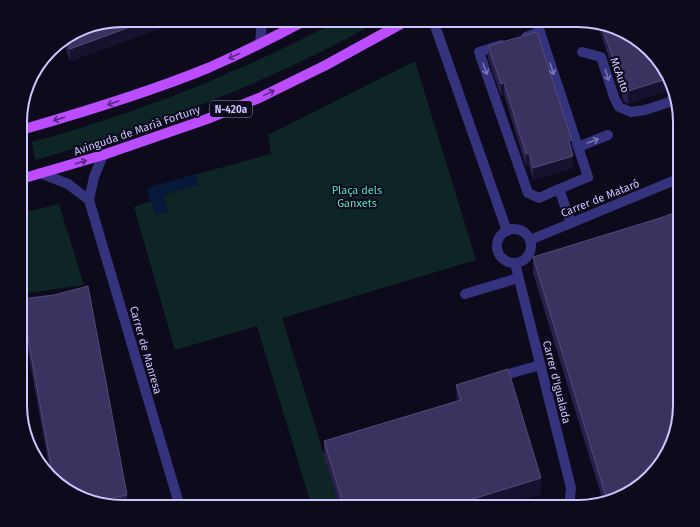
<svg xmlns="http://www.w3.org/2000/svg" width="700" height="527" font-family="'Fira Sans',sans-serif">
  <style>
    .green { fill: #0d2625 }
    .water { fill: #061939 }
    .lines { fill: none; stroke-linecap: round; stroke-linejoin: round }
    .service { stroke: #35327e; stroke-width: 10 }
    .minor { stroke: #35327e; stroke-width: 10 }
    .primary { stroke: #bc4cff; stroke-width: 10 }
    .wall { fill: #29214c }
    .shaded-wall { fill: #171130 }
    .building { fill: #3b335f; stroke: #524a78 }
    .oneway { stroke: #5c2882 }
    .oneway2 { stroke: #7974b8 }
    .labels { text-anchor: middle; stroke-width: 4; stroke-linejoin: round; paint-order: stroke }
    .shield { fill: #0d0a1c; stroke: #938dbb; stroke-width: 1 }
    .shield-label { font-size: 10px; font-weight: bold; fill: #ccc5ff }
    .street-label { font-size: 11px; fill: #ccc5ff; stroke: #0d0a1c }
    .park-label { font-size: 11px; fill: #4ce4be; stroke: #0d0a1c }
    .rim { fill: none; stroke: #ccc5ff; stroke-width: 2 }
  </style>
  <rect width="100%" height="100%" fill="#0d0a1c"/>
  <!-- green -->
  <g class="green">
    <path d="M340,20H381C272,81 155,127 35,160L32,142C142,112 238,73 340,20Z"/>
    <path d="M415,61L476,260L282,318L340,507H312L257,326L175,350L134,207L151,201L147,188L271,154L268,135Z"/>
    <path d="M59,204L84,285L20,294L21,213Z"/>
  </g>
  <!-- water -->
  <path class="water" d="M196,174L199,185L164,195L168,212L155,215L147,188Z"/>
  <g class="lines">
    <!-- service -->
    <g class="service">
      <path d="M540,32L588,177L559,189"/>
      <path d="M526,37L540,32L536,20"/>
      <path d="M501,45L479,52L528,193L539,198L559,189L571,223"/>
      <path d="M582,52L601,57L614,97L619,107L631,112L645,110L670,102L674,95"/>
      <path d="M578,147L608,135"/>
      <path d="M465,294L518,278"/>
      <path d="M498,377L540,365"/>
    </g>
    <!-- minor -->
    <g class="minor">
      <path d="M433,20L507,231"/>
      <path d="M260,44L262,20"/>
      <path d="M103,155L94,177L89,200L180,507"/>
      <path d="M40,173L68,184L89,200"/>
      <circle cx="514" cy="246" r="17"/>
      <path d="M530,240L680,178"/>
      <path d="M515,263L571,488L569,507"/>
    </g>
    <!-- primary -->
    <g class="primary">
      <path d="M21,130C84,112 147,93 208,68C242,53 274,37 306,20"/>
      <path d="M21,179L103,155L207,119L259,98L326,65L408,20"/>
    </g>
  </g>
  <!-- wall -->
  <g class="wall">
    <path d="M122,20H178V22L70,61L63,40L89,25Z"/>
    <path d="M597,23L617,28L672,85V89L628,104L624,102Z"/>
    <path d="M488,46L572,152L573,168L533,180L529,165L526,166L504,95L501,96L488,58Z"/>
    <path d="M533,257L623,497L603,501L533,273Z"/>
    <path d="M21,299L127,495V507H115L83,499L55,482L51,477L21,314Z"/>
    <path d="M456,385L541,494L497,507H340L324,456V441L457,401Z"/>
  </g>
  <!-- shaded-wall -->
  <g class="shaded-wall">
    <path d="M149,20H178V22L70,61V49Z"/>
    <path d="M670,78L672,85V89L628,104V91Z"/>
    <path d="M504,83V95L501,96V84Z"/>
    <path d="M572,140V152L569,141Z"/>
    <path d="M529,153V165L526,166V154Z"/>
    <path d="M573,156V168L533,180V168Z"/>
    <path d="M541,478V494L497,507H447Z"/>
  </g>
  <!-- building -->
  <g class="building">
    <path d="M122,20H149L70,49L67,38L89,25Z"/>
    <path d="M601,24L617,28L645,45L670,78L628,91L624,90Z"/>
    <path d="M537,32L572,140L569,141L573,156L533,168L529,153L526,154L504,83L501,84L488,46Z"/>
    <path d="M680,211V412L672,444L655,472L623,497L607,500L533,257L657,219Z"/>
    <path d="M88,286L127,495L97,501V503L83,499L55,482L51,477H53L21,299L54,295Z"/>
    <path d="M508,369L541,478L447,507H344L324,441L461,400L456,385Z"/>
  </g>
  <!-- one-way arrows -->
  <defs><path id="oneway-shaft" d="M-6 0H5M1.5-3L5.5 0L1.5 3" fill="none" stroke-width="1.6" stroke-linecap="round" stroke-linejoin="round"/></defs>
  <g class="oneway">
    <use href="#oneway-shaft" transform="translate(234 56) rotate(156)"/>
    <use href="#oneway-shaft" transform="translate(269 93) rotate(-26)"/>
    <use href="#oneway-shaft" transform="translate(113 103) rotate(161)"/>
    <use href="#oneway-shaft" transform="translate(59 119) rotate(164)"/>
    <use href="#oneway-shaft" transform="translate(81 162) rotate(-16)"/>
  </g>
  <g class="oneway2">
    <use href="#oneway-shaft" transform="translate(485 69) rotate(71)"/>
    <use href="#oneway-shaft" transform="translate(552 69) rotate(72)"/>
    <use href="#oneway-shaft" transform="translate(607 75) rotate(72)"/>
    <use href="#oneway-shaft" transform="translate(593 141) rotate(-20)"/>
  </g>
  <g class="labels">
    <!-- shield labels -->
    <rect class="shield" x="210" y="101" width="42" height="16" rx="3"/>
    <g class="shield-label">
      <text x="231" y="113">N-420a</text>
    </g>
    <!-- street labels -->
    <g class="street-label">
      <text transform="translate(620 75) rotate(70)" y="4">McAuto</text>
      <text transform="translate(137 130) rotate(-19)" y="4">Avinguda de Marià Fortuny</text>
      <text transform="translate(600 198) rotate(-22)" y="4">Carrer de Mataró</text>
      <text transform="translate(146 350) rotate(74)" y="4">Carrer de Manresa</text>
      <text transform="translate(557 382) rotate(76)" y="4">Carrer d'Igualada</text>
    </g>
    <!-- park labels -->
    <g class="park-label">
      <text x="357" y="194">Plaça dels<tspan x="357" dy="13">Ganxets</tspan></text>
    </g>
  </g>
  <!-- crop -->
  <path d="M0 0H700V527H0ZM122 27H578A95 95 0 0 1 673 122V405A95 95 0 0 1 578 500H122A95 95 0 0 1 27 405V122A95 95 0 0 1 122 27Z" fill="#0d0a1c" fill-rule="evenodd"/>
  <path class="rim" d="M122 27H578A95 95 0 0 1 673 122V405A95 95 0 0 1 578 500H122A95 95 0 0 1 27 405V122A95 95 0 0 1 122 27Z"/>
</svg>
